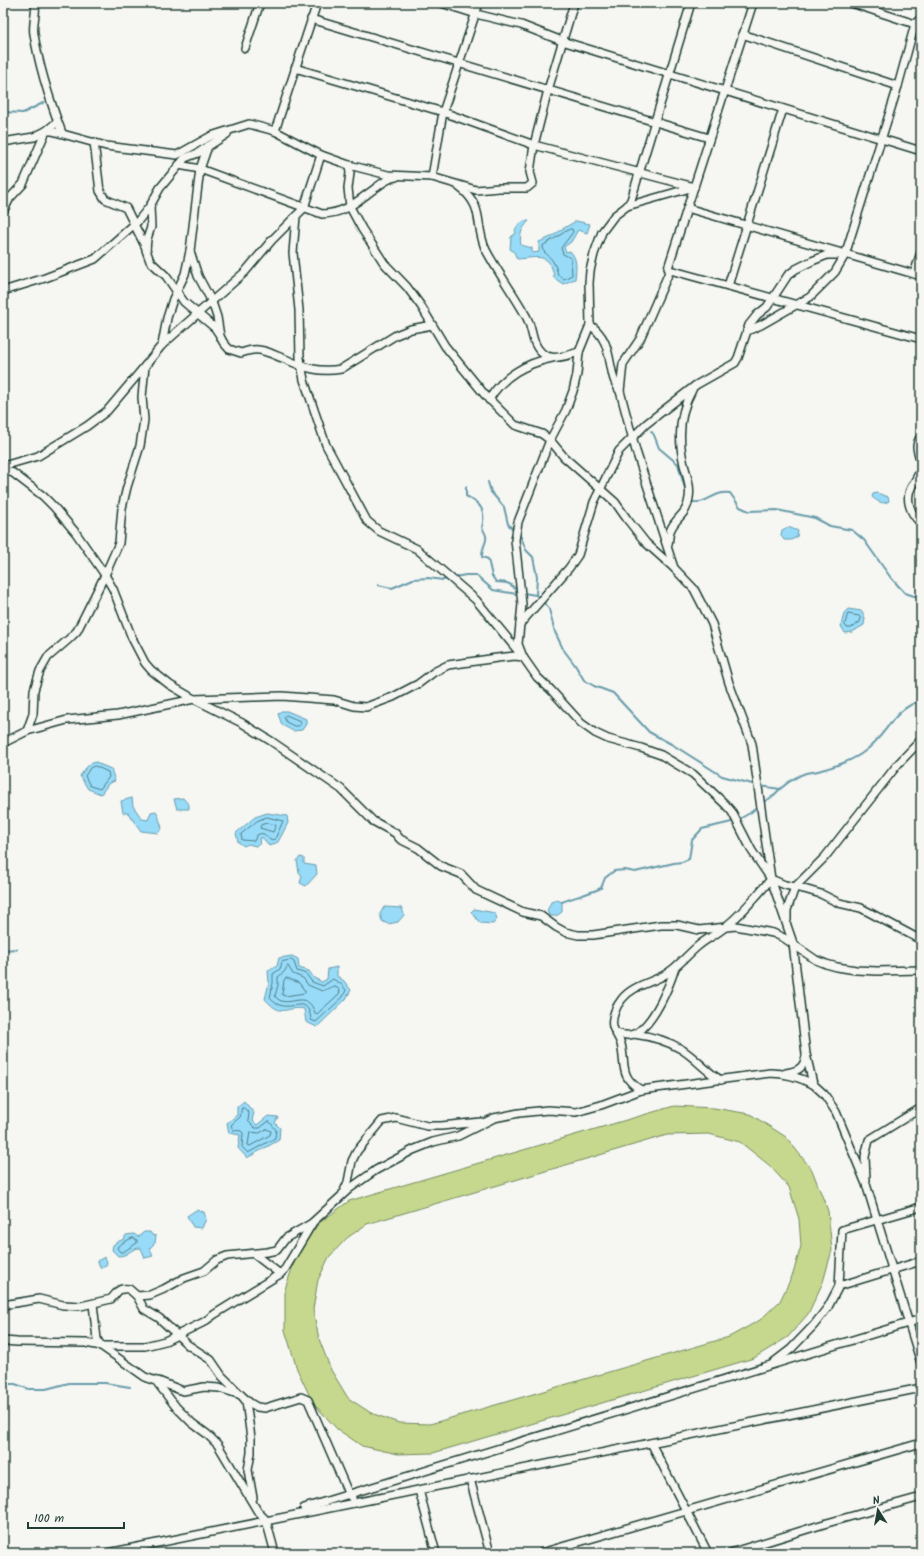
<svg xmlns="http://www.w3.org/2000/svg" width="924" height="1556" font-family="Kalam,sans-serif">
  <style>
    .green { fill: #c5d88d; stroke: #728a60; fill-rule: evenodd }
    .water { fill: #97dbf9; stroke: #679caa }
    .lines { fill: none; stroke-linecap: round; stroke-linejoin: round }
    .shore { stroke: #4f7c83; stroke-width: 1 }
    .stream { stroke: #679caa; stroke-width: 2 }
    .minor-casing { stroke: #1f3d34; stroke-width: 10 }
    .highway-casing { stroke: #1f3d34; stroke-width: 13 }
    .minor { stroke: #f6f6f2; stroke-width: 7 }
    .highway { stroke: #f6f6f2; stroke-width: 10 }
  </style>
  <rect width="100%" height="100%" fill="#f6f6f2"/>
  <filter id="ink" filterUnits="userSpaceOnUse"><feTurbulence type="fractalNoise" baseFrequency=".025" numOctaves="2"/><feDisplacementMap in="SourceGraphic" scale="8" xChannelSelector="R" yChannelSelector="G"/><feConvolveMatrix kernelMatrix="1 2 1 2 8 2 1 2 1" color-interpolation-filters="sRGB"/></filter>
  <g filter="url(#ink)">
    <!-- green -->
    <path class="green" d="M674,1106L714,1108L750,1114L786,1137L812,1170L828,1211L832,1250L823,1282L808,1314L788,1337L754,1358L433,1453L398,1454L362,1446L337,1429L313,1403L297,1369L285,1330V1289L298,1251L319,1223L349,1201ZM709,1134L740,1142L769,1165L789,1187L799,1219L801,1246L793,1274L780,1301L760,1320L729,1337L430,1424L399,1423L371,1413L348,1398L331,1370L319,1339L313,1309L318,1280L329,1257L347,1238L367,1224L667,1135Z"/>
    <!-- water -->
    <g class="water">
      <path d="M524,221H529C522,228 519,235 521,245L532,248V253L539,252V242L551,237L564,228L576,221L590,224L587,233L578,230L571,242L564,247L566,252L570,251C578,259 576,269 575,279L563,284L554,278C551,251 537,258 517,259L514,252L510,249L511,237L516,233L515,230L518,225Z"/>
      <path d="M877,493L888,497L889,501C883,505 878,502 872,497L873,494Z"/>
      <path d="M788,527L798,531L797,537L791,540H784L781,535L782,530Z"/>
      <path d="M848,609L862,611L865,618L864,625L852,632L845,633L841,626L844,613Z"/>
      <path d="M281,711H287L306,719V724L302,730L293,731L282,725L278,714Z"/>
      <path d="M97,762L99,764L111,769L115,781L109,783L101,794L88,789L80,776C85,769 88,763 97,762Z"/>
      <path d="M132,798L133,806L142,819L148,820L151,812L156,811L158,815L162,828L158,833L141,831L128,813H123L121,801Z"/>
      <path d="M183,798L189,805V809H177L174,799Z"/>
      <path d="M267,813L287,816L288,823L278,842L269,846L263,838H260L259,845L256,846L248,844L244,846L238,842L236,833L255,817Z"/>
      <path d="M300,857L304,858V864L316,866L317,874L306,886L300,883L302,876L299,872L297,861Z"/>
      <path d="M557,900L562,902V912L556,916H550L547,911L551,902Z"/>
      <path d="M384,907L402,908L404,915L398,922L388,924L382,921L380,914Z"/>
      <path d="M474,909L495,913L497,919L493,924L480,923L471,912Z"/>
      <path d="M292,956L298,959L299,968L309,971L314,978L322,982L327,979L328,969L337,967V976L344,981L351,990L346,999L317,1027L306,1022L304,1009C285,1005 284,1020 265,999L269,983L268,971L277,966L279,958Z"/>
      <path d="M244,1101L254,1113L252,1120L257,1125L268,1116L278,1117L275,1123L280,1128L279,1140L247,1158L238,1148L240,1135L229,1133L227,1123L237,1115V1107Z"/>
      <path d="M196,1210L204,1212L206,1219L202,1228L193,1227L187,1216Z"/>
      <path d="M144,1232H150L152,1235L156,1236L155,1243L150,1248L153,1256L145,1258L141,1248C130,1248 129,1256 118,1256L112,1250L113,1245L117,1242L124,1239L126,1235L134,1234L138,1237Z"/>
      <path d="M105,1257L107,1262L106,1266L101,1268L97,1261Z"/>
    </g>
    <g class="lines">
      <!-- shore -->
      <g class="shore">
        <path d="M570,229H572L573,232L561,248L563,254L571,258L572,275L564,279L558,275C556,265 552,258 544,252L543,246Z"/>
        <path d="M848,614L859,616L861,618L860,622L851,628H847L845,625Z"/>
        <path d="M286,715L300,721L301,723L299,726H294L286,722L284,717Z"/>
        <path d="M95,766L108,772L109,777L100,789L90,786L85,776L90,768Z"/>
        <path d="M267,817L283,821L275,839L270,840C266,836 264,831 257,835L254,841L242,840L241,834L257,821Z"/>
        <path d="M268,823L276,825L273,832L260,828L261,825Z"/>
        <path d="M291,960L294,962L297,971L306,974L312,982L323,986L333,979L341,984L346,990L343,997L316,1022L311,1020C308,989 287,1019 270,998L273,983V974L280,969L282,962Z"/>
        <path d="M288,966L293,974L303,978L308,985L322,991L334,986L340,990L339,994L317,1014L315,1013C306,986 286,1012 275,996L278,985V977L284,972Z"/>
        <path d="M287,978L299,983L305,991V993L285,996L282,995L284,980Z"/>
        <path d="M242,1108H244L249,1113L248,1121L255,1128H260L269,1121L276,1130L275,1138L248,1153L242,1147L243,1133L241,1131L233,1130L231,1125L240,1117Z"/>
        <path d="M267,1129L271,1131L270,1135L250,1146L248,1145L250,1132L259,1133Z"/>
        <path d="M133,1238L137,1240V1243L123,1252H120L117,1248L118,1246C121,1244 130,1238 133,1238Z"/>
      </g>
      <!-- stream -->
      <g class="stream">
        <path d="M3,112L23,113L43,103"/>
        <path d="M651,431L654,435L659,448L678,464L687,496"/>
        <path d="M488,482L491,492L504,507L508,524L515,532"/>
        <path d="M466,487V496C482,504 486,511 482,528C492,542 481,543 482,557L488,559L492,576L496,582C507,582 512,583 518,593"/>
        <path d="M690,501C706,507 713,490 730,493L740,507L749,511L777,510L815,518L830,526L852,530L864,540L891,578L905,593L914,596H921"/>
        <path d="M519,535L521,537L526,550L533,557L537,577L536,595"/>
        <path d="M454,577L466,575H476L493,590L517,594"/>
        <path d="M378,585L392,588L413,579L428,578L443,580L448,579"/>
        <path d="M523,593L536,595L540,598"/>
        <path d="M543,601L549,609L555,632L563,649L575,665L584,680L594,686L613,693L649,732L673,745L722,776L756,785"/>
        <path d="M760,786L780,789C787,783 796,776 806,773C810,772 814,772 818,771C833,767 853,761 865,751C888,734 891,711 921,700"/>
        <path d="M762,803L772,797L780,789"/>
        <path d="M562,902C575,897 588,894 601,888L605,878L614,871L625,870L635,872L674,863L682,862L689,859L692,840L702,829L736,821L750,813L759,806"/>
        <path d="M3,950L17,949"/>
        <path d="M3,1384H15L29,1389H46L69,1383H105L130,1387"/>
      </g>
      <defs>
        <g id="minor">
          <path d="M35,3C37,13 32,24 34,34C39,68 50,101 62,133"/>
          <path d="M441,3L476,14L521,25L562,41L921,151"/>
          <path d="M753,3L668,268L670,270L921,339"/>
          <path d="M851,3L915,24H919"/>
          <path d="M311,19L709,138"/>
          <path d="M742,34L898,86"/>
          <path d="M245,48L260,3"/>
          <path d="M295,68L443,112L534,145L694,187"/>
          <path d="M275,131L317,3"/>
          <path d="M3,142L34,137L46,131H52L106,146L177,155L211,136L249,124L275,131L321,155L349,165L388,175L432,177L476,190L499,188H527L533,183L530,172L534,145L548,90L574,3"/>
          <path d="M94,142L100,191L105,199L126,208L146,248"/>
          <path d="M321,155L304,208L296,216L293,253L299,310L300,358L304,380L326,445L367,521L379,531L417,549L476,600L523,657L537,677L551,690L581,723L595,733L608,739L641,748L661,755L693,774L725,804L732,812L752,851L771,879L785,885L804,889L821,894L839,903L861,908L921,940"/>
          <path d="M179,165L200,169L322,214C347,213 357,201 377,187C382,183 388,178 396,177"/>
          <path d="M349,165L350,173L348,188L350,207L362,229L384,263L407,287L421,306L445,346L485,395L515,425L542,434L550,440L564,457L615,502L627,519L646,543L674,568"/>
          <path d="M432,177L443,112L479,3"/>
          <path d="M459,187C486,207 474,225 486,250C498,273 514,294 526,316C531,325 531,332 534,341C543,364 560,358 579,352"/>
          <path d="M150,206L151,227L147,239L146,250L150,261L166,276L184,302L215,328L219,334"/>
          <path d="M627,206L694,187"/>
          <path d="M687,208L921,276"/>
          <path d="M3,212L10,198L23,184L46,131L57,122"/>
          <path d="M190,251L198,276L212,302L217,317L220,336L223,342L229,349L241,353C245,352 249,350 253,350C262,348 276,356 285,359C305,368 320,373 341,369L396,335L411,329L432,325"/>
          <path d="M670,270L640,339L623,364L620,391L636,451L674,568L694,589L712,624L729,683L752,744L771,879L793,943L806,1054L813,1084L824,1094L836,1112L866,1184L921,1363"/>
          <path d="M914,274L921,252"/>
          <path d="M728,286L783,109"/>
          <path d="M3,291L45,278L95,259L138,221L150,206L160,188L185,158L198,153L227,134"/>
          <path d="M590,325C609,338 608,356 613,376C614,381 617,386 619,390"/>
          <path d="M747,331L761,325L810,297L835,272L845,255L898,86L915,24L921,18"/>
          <path d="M162,345L167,318L173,299L185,274L190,251L200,169L208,146"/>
          <path d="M489,400C502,376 527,363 552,358"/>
          <path d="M921,436C912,449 921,454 921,466C920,474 915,480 912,486C904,499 911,515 921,523"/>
          <path d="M3,466L38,456L87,426L107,411L145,366"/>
          <path d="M3,469L13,473L43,496L54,507L76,533L105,575L113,589L132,638L145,663L151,670L170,685L194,699L242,723L271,741L341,789L373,821L395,833L400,839L418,848L441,866L461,874L476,890L523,912L541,916L556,927L565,932L578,935H593L661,925H677L699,930L736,926L773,933L784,938L816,960L826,964L837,967L856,970L877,971L921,970"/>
          <path d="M668,544C669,539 669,533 671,529C677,516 687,515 689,498C691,487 687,475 684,465C678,439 679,413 692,390"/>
          <path d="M520,624L522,604L515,540L518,522L550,440L566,410L573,391L577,374L579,352L590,325L589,283L590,271L594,254L602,232L614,216L627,206L631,200L691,3"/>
          <path d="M27,731L33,714L34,690L40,671L48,657L69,639L77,631L105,575L119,543L122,508L127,487L140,446L144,420L142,397L145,366L162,345L245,272L272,240L296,216"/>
          <path d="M3,743L27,731L67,720L118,715L194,699L282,696L334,700L354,706L366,707L393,697L418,684L434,672L448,665L497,658L515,656L523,657L518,644L520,624L569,568L578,555L594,502L619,451L646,424L696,385L735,363L738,358L749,325L757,315L767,307L788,275L796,269L812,261L827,255H845"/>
          <path d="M787,920V910L795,887L825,857L898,764L921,740"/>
          <path d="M616,1033C623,1035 631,1037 638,1032C655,1020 669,987 675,968"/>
          <path d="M634,1034C649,1036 668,1041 681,1049C696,1058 706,1072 721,1080"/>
          <path d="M786,1073C798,1071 804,1068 806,1056"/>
          <path d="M641,1090C619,1077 626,1065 621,1044C619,1037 615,1033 613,1027C611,1018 616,1006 622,999C633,985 652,983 666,974C678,967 687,955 698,946C706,939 717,934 725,927C742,914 757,895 771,879"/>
          <path d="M866,1180L865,1157L869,1140L921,1108"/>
          <path d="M343,1193L348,1182L352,1161L357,1151L382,1121L396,1118L427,1126H441L481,1122"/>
          <path d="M254,1254L280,1274"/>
          <path d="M839,1286L921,1261"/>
          <path d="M137,1296L144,1309L159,1318L188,1345L211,1360L222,1376L241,1395L246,1401L251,1438V1453L248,1470L253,1498"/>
          <path d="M93,1304L97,1339L101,1346L145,1377L156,1381L176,1407L192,1423L207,1434L218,1445L258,1512L266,1520L275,1553"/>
          <path d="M3,1305L39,1299L63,1305L81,1306L111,1299C119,1291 117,1288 129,1289L137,1296L150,1295L164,1289L184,1278L204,1271L217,1260L227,1256L267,1252L277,1250L286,1238L312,1223"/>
          <path d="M3,1341L17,1342L86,1343L101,1346H145L165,1341L204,1322L215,1314L280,1274L285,1269L313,1222L349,1189L376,1170L413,1150L433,1142L458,1136L494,1118L519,1113L548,1110L576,1112L601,1105L641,1090L770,1073C786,1073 799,1077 813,1084"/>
          <path d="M774,1362L791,1349L814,1325L828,1307L839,1286L842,1230L921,1207"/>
          <path d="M158,1381L183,1391L204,1387L219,1388L241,1395L250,1403L257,1407L265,1408L301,1397L308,1400L349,1495L352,1498"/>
          <path d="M651,1443L708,1553"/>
          <path d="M470,1479L490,1553"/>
          <path d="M419,1490L436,1553"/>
          <path d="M304,1508L921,1319"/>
          <path d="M108,1553L921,1388"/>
          <path d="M541,1553L921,1443"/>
          <path d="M730,1553L827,1523L921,1497"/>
        </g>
        <path id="highway" d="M920,1553H921"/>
      </defs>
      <!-- minor casing -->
      <use href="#minor" class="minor-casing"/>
      <!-- highway casing -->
      <use href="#highway" class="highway-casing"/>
      <!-- minor -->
      <use href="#minor" class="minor"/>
      <!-- highway -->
      <use href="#highway" class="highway"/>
    </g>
  </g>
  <!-- margin -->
  <rect width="924" height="1556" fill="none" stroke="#f6f6f2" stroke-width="16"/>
  <rect x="8" y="8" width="908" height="1540" fill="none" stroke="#1f3d34" stroke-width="1.5" filter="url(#ink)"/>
  <!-- north arrow -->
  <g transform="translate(878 1510) rotate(349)" stroke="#f6f6f2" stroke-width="3" paint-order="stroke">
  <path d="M0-3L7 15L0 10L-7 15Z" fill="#1f3d34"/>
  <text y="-6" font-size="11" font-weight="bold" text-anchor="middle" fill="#1f3d34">N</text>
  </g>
  <!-- scale -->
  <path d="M28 1522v6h96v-6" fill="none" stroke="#1f3d34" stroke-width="2"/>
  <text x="34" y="1522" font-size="12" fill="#1f3d34" stroke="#f6f6f2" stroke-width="3" paint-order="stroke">100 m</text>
</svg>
